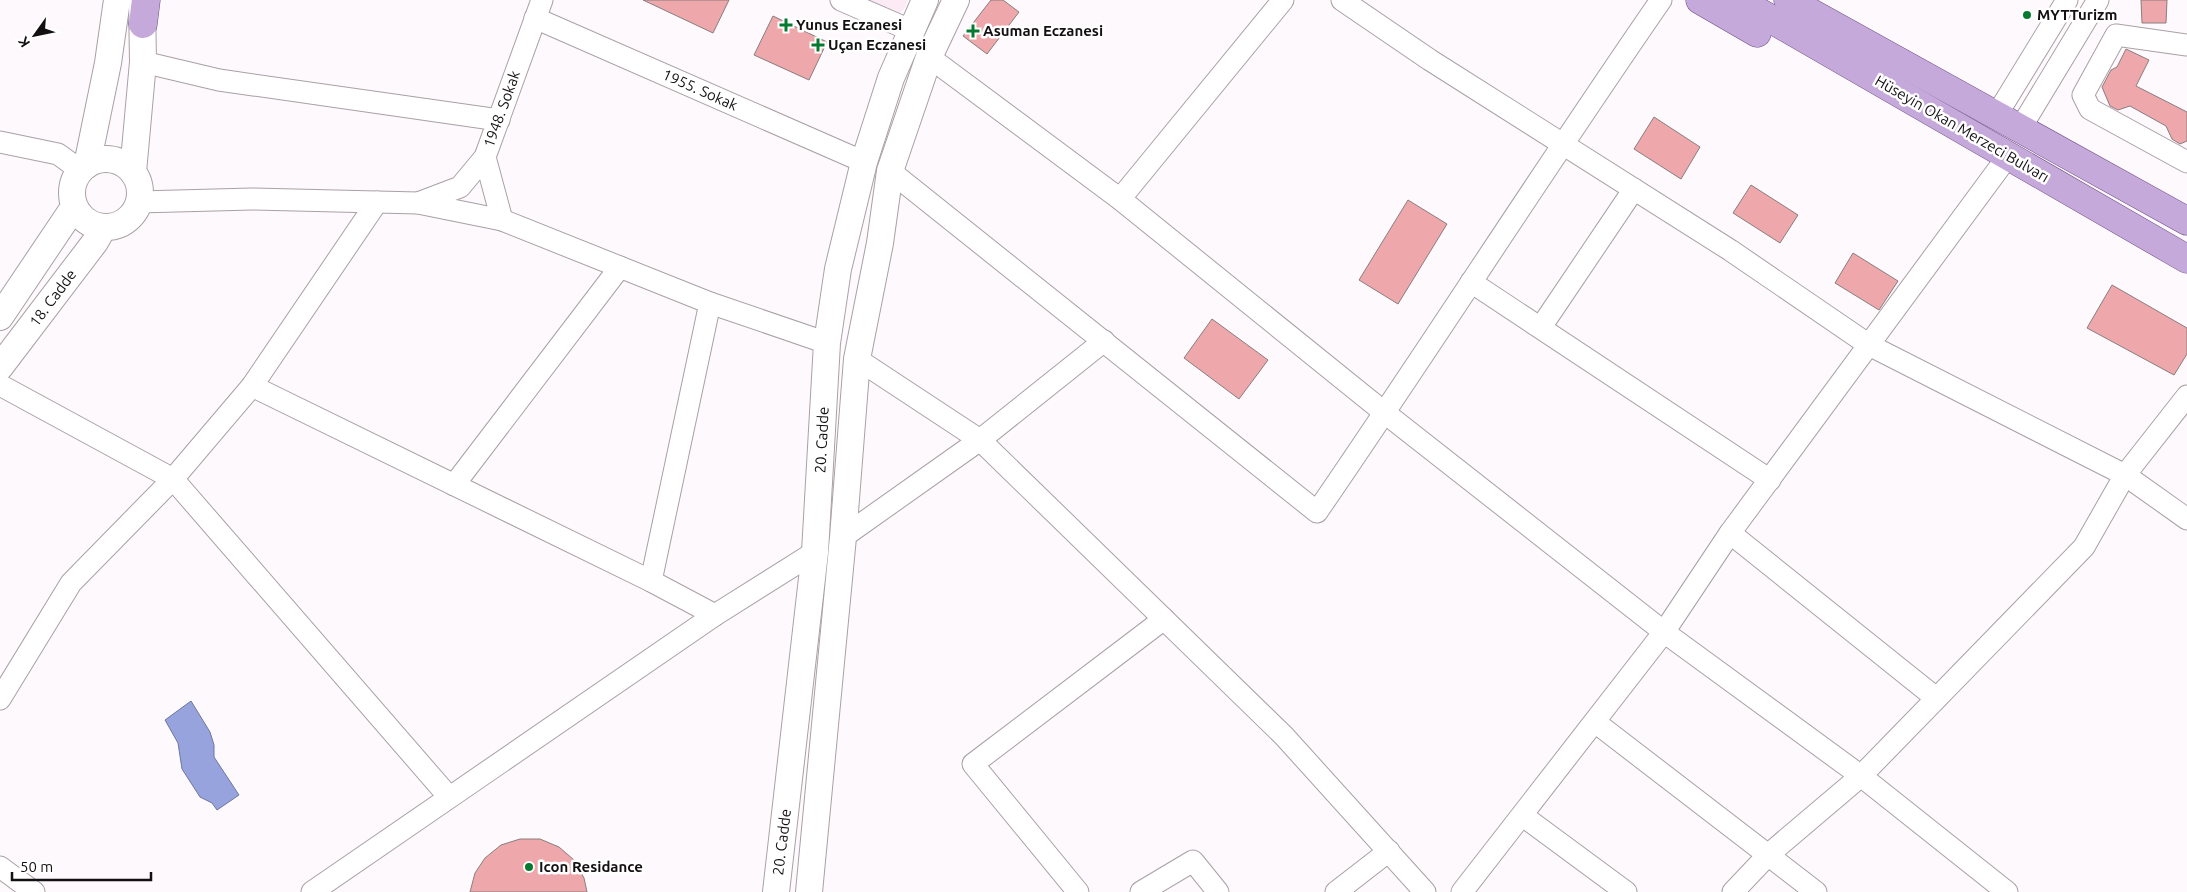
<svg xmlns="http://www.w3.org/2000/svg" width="2187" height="892" font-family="Ubuntu,sans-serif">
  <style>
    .built { fill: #fcebf5 }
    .water { fill: #96a3dc; stroke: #6f779f }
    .building { fill: #eea7ab; stroke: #887e7f }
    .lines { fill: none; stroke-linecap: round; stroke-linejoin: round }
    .minor-casing { stroke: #a9a0a5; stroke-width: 23 }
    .tertiary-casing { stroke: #a9a0a5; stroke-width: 28 }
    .primary-casing { stroke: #6c4e84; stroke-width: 29 }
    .minor { stroke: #fff; stroke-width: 21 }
    .tertiary { stroke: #fff; stroke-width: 26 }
    .primary { stroke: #c4a9da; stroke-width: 28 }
    .poi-dot { fill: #05792f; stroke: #fff; stroke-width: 2 }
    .labels { text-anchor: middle; stroke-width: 5; stroke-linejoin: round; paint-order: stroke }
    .poi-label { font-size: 15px; font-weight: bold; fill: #131012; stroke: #fff; text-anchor: start }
    .street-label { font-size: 15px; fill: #131012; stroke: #fff }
  </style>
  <rect width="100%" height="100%" fill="#fef9fc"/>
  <!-- built -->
  <path class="built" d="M868,0H908L904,9L898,14Z"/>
  <!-- water -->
  <path class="water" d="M191,701L210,732L214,745V757L239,795L217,810L212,803L200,797L182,769L178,743L165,720Z"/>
  <!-- building -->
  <g class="building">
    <path d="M643,0H729L713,33Z"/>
    <path d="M991,0H1003L1019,12L987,54L963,36Z"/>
    <path d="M2141,0H2167L2166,23H2142Z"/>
    <path d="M773,16L827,42L809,80L754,55Z"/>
    <path d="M2126,49L2149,60L2136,86L2187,112V141L2180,144L2172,139L2166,126L2130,106L2118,110L2110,106L2102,87L2111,70L2117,67Z"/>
    <path d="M1654,117L1700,147L1681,179L1634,149Z"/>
    <path d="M1751,185L1798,215L1780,243L1733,213Z"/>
    <path d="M1408,200L1447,224L1398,304L1359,280Z"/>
    <path d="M1853,253L1898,281L1879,310L1835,283Z"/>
    <path d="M2112,285L2187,328V354L2174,375L2087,328Z"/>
    <path d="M1212,319L1268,360L1239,399L1184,358Z"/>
    <path d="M520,839H540L559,847L574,860L584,878L587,892H470L475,873L485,858L501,845Z"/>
  </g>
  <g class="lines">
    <defs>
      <g id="minor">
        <path d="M841,0L910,30"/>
        <path d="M1342,0L1430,60L1730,250L1869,345L2125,475L2187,519"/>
        <path d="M535,18L864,162"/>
        <path d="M2187,45L2116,35L2083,95L2090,109L2187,162"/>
        <path d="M929,57L1120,199L1385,413L1664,632L1861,776L2007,892"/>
        <path d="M143,62L219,80L499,120"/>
        <path d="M1996,116L2067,0"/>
        <path d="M2020,129L2098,0"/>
        <path d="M0,142L58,154L80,170"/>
        <path d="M890,171L1317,512C1433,343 1544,169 1661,0"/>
        <path d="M1120,199L1283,0"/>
        <path d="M139,202L252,199L418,203L502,220L710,303L827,343"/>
        <path d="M418,203L460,187L485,157"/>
        <path d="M502,220L485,157L542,0"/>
        <path d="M1471,282L1770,480"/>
        <path d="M1541,327L1634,189"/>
        <path d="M857,359L980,440L1284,736L1425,892"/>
        <path d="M0,385L173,479L449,797"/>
        <path d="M252,386L651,581L715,615"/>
        <path d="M454,485L620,267"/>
        <path d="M1730,533L1936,698"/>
        <path d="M843,537L980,440L1104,341"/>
        <path d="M651,581L710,303"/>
        <path d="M0,699L71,583L173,479L252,386L377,202"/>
        <path d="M1595,722L1816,892"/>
        <path d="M1523,816L1626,892"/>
        <path d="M0,867L34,892"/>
        <path d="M312,892L715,615L815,552"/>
        <path d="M1078,892L973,764L1164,619"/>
        <path d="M1141,892L1193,861L1218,892"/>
        <path d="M1336,892L1389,851"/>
        <path d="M1462,892L1664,632L1730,533L2008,156"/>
        <path d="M1733,892L1769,854L1861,776L2084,547L2125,475L2187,396"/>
      </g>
      <g id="tertiary">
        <circle cx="106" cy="193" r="34"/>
        <path d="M87,165L108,63L117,0"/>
        <path d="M133,172L143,62L142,1"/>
        <path d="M0,317L74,207"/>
        <path d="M0,367L95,242L103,228"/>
        <path d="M776,892L815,552L827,343L838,269L864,162L891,78L925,0"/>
        <path d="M809,892L843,537L857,359L880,243L890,171L929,57L956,0"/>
      </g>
      <g id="primary">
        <path d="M1700,0L1757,33"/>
        <path d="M1738,0L2187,259"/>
        <path d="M1788,0L2187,221"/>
        <path d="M143,24L146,0"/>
      </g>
    </defs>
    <!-- minor casing -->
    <use href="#minor" class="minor-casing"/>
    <!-- tertiary casing -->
    <use href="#tertiary" class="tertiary-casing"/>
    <!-- primary casing -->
    <use href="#primary" class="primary-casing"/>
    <!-- minor -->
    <use href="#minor" class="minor"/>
    <!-- tertiary -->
    <use href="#tertiary" class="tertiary"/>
    <!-- primary -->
    <use href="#primary" class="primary"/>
  </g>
  <!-- markers -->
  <g class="poi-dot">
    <circle cx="2027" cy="15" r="5"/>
    <path d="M783.5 17.5h5v5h5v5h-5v5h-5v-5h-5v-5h5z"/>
    <path d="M970.5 23.5h5v5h5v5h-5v5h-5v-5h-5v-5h5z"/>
    <path d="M815.5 37.5h5v5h5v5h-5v5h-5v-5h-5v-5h5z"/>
    <circle cx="529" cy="867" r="5"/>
  </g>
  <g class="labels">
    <!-- poi labels -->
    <g class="poi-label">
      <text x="2037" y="20">MYTTurizm</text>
      <text x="796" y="30">Yunus Eczanesi</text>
      <text x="983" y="36">Asuman Eczanesi</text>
      <text x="828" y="50">Uçan Eczanesi</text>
      <text x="539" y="872">Icon Residance</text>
    </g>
    <!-- street labels -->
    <g class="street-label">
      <text transform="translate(700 90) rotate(24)" y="5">1955. Sokak</text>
      <text transform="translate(502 109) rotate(-70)" y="5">1948. Sokak</text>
      <text transform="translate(1962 129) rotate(30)" y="5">Hüseyin Okan Merzeci Bulvarı</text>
      <text transform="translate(53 298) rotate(-53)" y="5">18. Cadde</text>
      <text transform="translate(822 440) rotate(-87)" y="5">20. Cadde</text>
      <text transform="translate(782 842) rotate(-83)" y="5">20. Cadde</text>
    </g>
  </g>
  <!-- north arrow -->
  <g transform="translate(35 35) rotate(237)" stroke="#ffffff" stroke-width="4" paint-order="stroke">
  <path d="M0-4L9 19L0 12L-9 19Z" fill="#131012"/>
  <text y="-8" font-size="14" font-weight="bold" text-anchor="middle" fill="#131012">K</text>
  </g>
  <!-- scale -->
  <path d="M12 872v8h139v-8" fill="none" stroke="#131012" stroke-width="2.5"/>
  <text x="20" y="872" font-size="15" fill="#131012" stroke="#ffffff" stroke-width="4" paint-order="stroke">50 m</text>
</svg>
